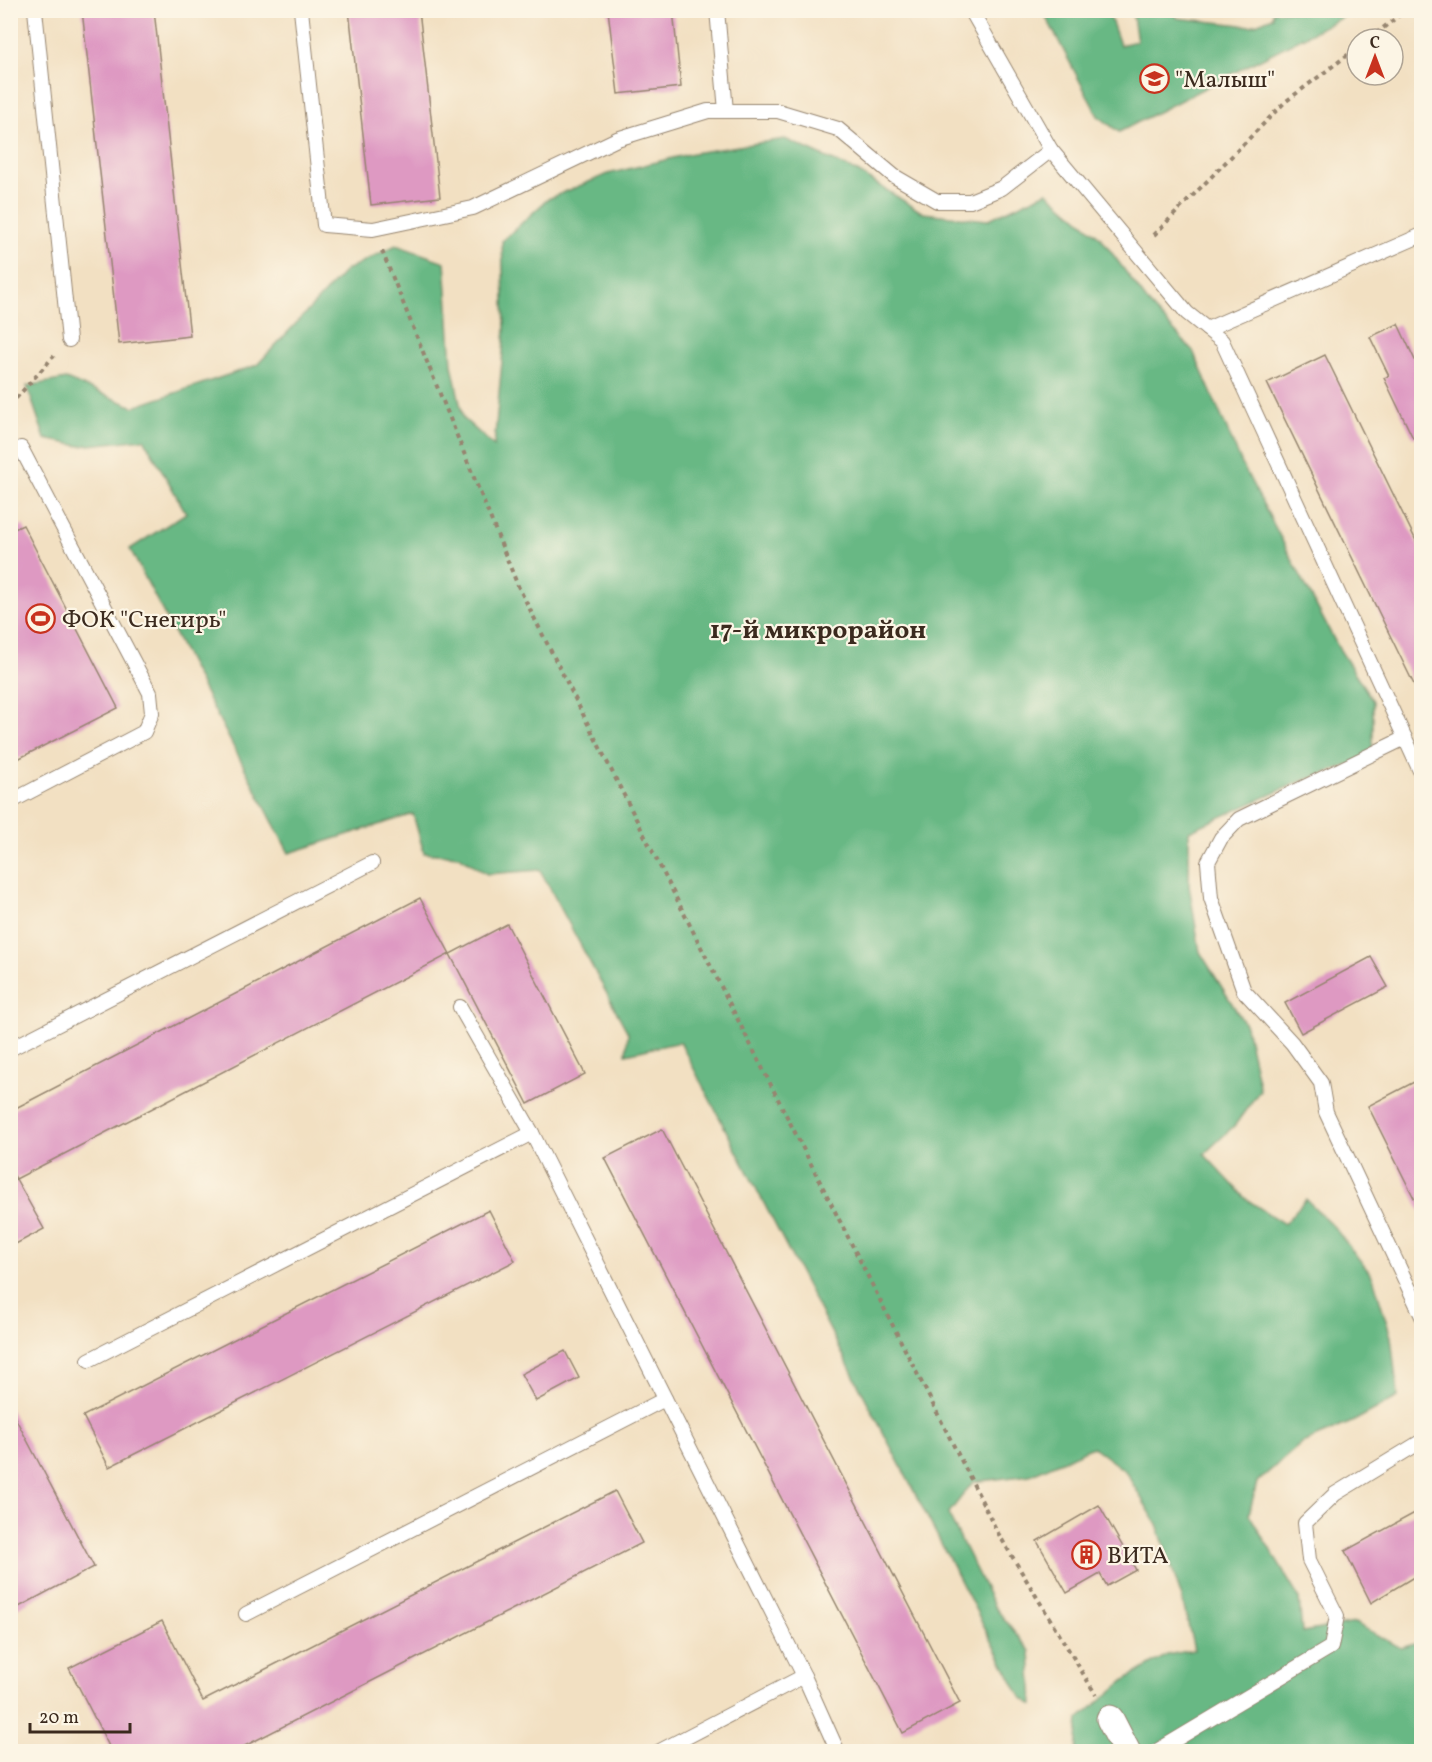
<svg xmlns="http://www.w3.org/2000/svg" width="1432" height="1762" font-family="Vollkorn,serif">
  <style>
    .forest { fill: #68b884; stroke: #527151; stroke-width: 1.5 }
    .building { fill: #de99c2 }
    .lines { fill: none; stroke-linecap: round; stroke-linejoin: round }
    .service-casing { stroke: #968570; stroke-width: 16 }
    .minor-casing { stroke: #968570; stroke-width: 29 }
    .path { stroke: #968570; stroke-width: 4; stroke-dasharray: 4.5 4.5; stroke-linecap: butt }
    .service { stroke: #fff; stroke-width: 14 }
    .minor { stroke: #fff; stroke-width: 27 }
    .labels { text-anchor: middle; stroke-width: 4.5; stroke-linejoin: round; paint-order: stroke }
    .poi-label { font-size: 24px; fill: #3b2a1e; stroke: #fcf5e5; text-anchor: start }
    .neighbourhood-label { font-size: 26px; font-weight: bold; fill: #3b2a1e; stroke: #fcf5e5 }
  </style>
  <rect width="100%" height="100%" fill="#fcf5e5"/>
  <filter id="ink" filterUnits="userSpaceOnUse"><feTurbulence type="fractalNoise" baseFrequency=".0167" numOctaves="2"/><feDisplacementMap in="SourceGraphic" scale="12" xChannelSelector="R" yChannelSelector="G"/><feConvolveMatrix kernelMatrix="1 2 1 2 8 2 1 2 1" color-interpolation-filters="sRGB"/></filter>
  <filter id="wash" filterUnits="userSpaceOnUse"><feTurbulence type="fractalNoise" baseFrequency=".008" numOctaves="4" result="noise"/><feDisplacementMap in="SourceGraphic" scale="24" xChannelSelector="R" yChannelSelector="G"/><feGaussianBlur stdDeviation="1.35" result="paint"/><feColorMatrix in="noise" values="0 0 0 0 0 0 0 0 0 0 0 0 0 0 0 0 0 1.4 0 .05"/><feComposite in="paint" operator="in"/></filter>
  <g filter="url(#wash)">
    <rect width="100%" height="100%" fill="#f2e0c2"/>
    <!-- forest -->
    <g class="forest">
      <path d="M1043,11H1108L1120,45L1137,41L1132,11H1174L1177,18L1251,26L1273,17V11H1354L1119,132L1098,116Z"/>
      <path d="M785,139L856,171L923,213L987,220L1047,192L1101,238L1150,305L1193,351L1242,464L1338,647L1373,701V757L1299,782L1189,831V885L1200,952L1246,1026L1260,1090L1235,1125L1204,1154L1246,1199L1284,1224L1306,1199L1334,1227L1373,1277L1391,1337L1398,1397L1352,1422L1302,1443L1257,1482L1249,1514L1299,1598L1302,1632L1355,1623L1401,1648L1421,1642V1751H1076L1079,1719L1125,1680L1167,1655L1194,1650L1182,1598L1157,1524L1125,1471L1093,1447L1030,1475L973,1482L948,1514L994,1606L1030,1651L1033,1705L1021,1697L680,1042L626,1054L628,1033L540,870L487,874L459,856L424,853L413,814L289,853L130,549L186,513L144,439L80,446L45,439L27,386L66,379L134,407L257,365L346,270L396,245L445,262L452,365L463,418L494,446L505,330L502,241L548,199L608,174L693,153Z"/>
    </g>
    <g id="blocks">
      <!-- building -->
      <g class="building">
        <path d="M82,10H154L190,336L119,344Z"/>
        <path d="M349,10H419L440,197L371,205Z"/>
        <path d="M608,10H673L681,87L618,94Z"/>
        <path d="M1398,324L1422,375V434L1413,438L1384,378L1389,376L1370,337Z"/>
        <path d="M1325,355L1422,553V701L1267,383Z"/>
        <path d="M23,525L118,708L10,763V531Z"/>
        <path d="M420,898L450,954L16,1179L10,1169V1111Z"/>
        <path d="M507,924L585,1074L528,1104L450,954Z"/>
        <path d="M1371,957L1388,987L1301,1033L1285,1003Z"/>
        <path d="M1416,1081L1422,1091V1214L1368,1106Z"/>
        <path d="M662,1129L960,1703L903,1733L605,1158Z"/>
        <path d="M16,1179L44,1229L10,1247V1181Z"/>
        <path d="M489,1210L515,1261L109,1467L83,1416Z"/>
        <path d="M565,1351L579,1378L536,1401L521,1374Z"/>
        <path d="M10,1408L94,1567L17,1608L10,1595Z"/>
        <path d="M615,1491L642,1543L233,1752H112L69,1668L162,1621L203,1701Z"/>
        <path d="M1099,1505L1136,1570L1107,1586L1100,1574L1067,1593L1037,1541Z"/>
        <path d="M1422,1509V1572L1371,1603L1345,1551Z"/>
      </g>
    </g>
  </g>
  <g filter="url(#ink)">
    <use href="#blocks" fill-opacity="0" stroke="#968570" stroke-width="1.5"/>
    <g class="lines">
      <defs>
        <g id="service">
          <path d="M35,10L69,340"/>
          <path d="M301,10L324,225L373,229L473,208L617,139L708,111H778L838,129L894,176L937,201H970L1002,188L1051,150"/>
          <path d="M717,10L726,111"/>
          <path d="M971,10L1051,150L1187,313L1222,341L1422,775"/>
          <path d="M1207,329L1422,235"/>
          <path d="M10,454L21,448L150,693L152,713L144,732L10,802"/>
          <path d="M1405,738L1239,819L1221,838L1208,862L1211,898L1244,991L1292,1043L1321,1083L1326,1112L1422,1316"/>
          <path d="M460,1007L532,1133L804,1676L838,1752"/>
          <path d="M10,1049L372,863"/>
          <path d="M89,1360L532,1133"/>
          <path d="M246,1614L665,1399"/>
          <path d="M658,1752L804,1676"/>
          <path d="M1155,1752L1331,1647L1337,1616L1309,1560L1305,1523L1335,1494L1422,1441"/>
        </g>
        <path id="minor" d="M1110,1719L1127,1752"/>
      </defs>
      <!-- service casing -->
      <use href="#service" class="service-casing"/>
      <!-- minor casing -->
      <use href="#minor" class="minor-casing"/>
      <!-- path -->
      <g class="path">
        <path d="M1369,39L1406,10"/>
        <path d="M1154,235L1285,102L1357,48"/>
        <path d="M382,251L518,586L998,1533L1096,1695"/>
        <path d="M10,405L54,356"/>
      </g>
      <!-- service -->
      <use href="#service" class="service"/>
      <!-- minor -->
      <use href="#minor" class="minor"/>
    </g>
  </g>
  <!-- icons -->
  <defs>
    <symbol id="school-ring" viewBox="-11 -11 22 22"><circle r="9.5" fill="#fcf5e5" stroke="#c8321e" stroke-width="1.5"/><path d="M0-5L7-2L0 1L-7-2ZM-4 1L0 2.5L4 1V4Q0 6-4 4Z" fill="#c8321e"/></symbol>
    <symbol id="stadium-ring" viewBox="-11 -11 22 22"><circle r="9.5" fill="#fcf5e5" stroke="#c8321e" stroke-width="1.5"/><path d="M0-5a6.5 5 0 1 0 0 10a6.5 5 0 1 0 0-10ZM-3.5-1.8h7v3.6h-7Z" fill="#c8321e"/></symbol>
    <symbol id="building-ring" viewBox="-11 -11 22 22"><circle r="9.5" fill="#fcf5e5" stroke="#c8321e" stroke-width="1.5"/><path d="M-4-6H4V6H1V3H-1V6H-4ZM-2.5-4.3h1.7v1.8h-1.7ZM.8-4.3h1.7v1.8H.8ZM-2.5-1h1.7V.8h-1.7ZM.8-1h1.7V.8H.8Z" fill="#c8321e"/></symbol>
  </defs>
  <g fill-rule="evenodd">
    <use href="#school-ring" x="1138" y="62" width="33" height="33"/>
    <use href="#stadium-ring" x="24" y="602" width="33" height="33"/>
    <use href="#building-ring" x="1070" y="1538" width="33" height="33"/>
  </g>
  <g class="labels">
    <!-- poi labels -->
    <g class="poi-label">
      <text x="1175" y="87">"Малыш"</text>
      <text x="62" y="627">ФОК "Снегирь"</text>
      <text x="1107" y="1563">ВИТА</text>
    </g>
    <!-- neighbourhood labels -->
    <g class="neighbourhood-label">
      <text x="818" y="638">17-й микрорайон</text>
    </g>
  </g>
  <!-- margin -->
  <rect width="1432" height="1762" fill="none" stroke="#fcf5e5" stroke-width="36"/>
  <!-- north arrow -->
  <g transform="translate(1375 57)"><circle r="28" fill="#fcf5e5" stroke="#afa495" stroke-width="1.5"/>
  <path d="M0-4.5L10 22L0 15L-10 22Z" fill="#c8321e"/>
  <text y="-9" font-size="16" font-weight="bold" text-anchor="middle" fill="#3b2a1e">С</text>
  </g>
  <!-- scale -->
  <path d="M30 1723v9h100v-9" fill="none" stroke="#3b2a1e" stroke-width="3"/>
  <text x="39" y="1723" font-size="18" fill="#3b2a1e" stroke="#fcf5e5" stroke-width="4.5" paint-order="stroke">20 m</text>
</svg>
